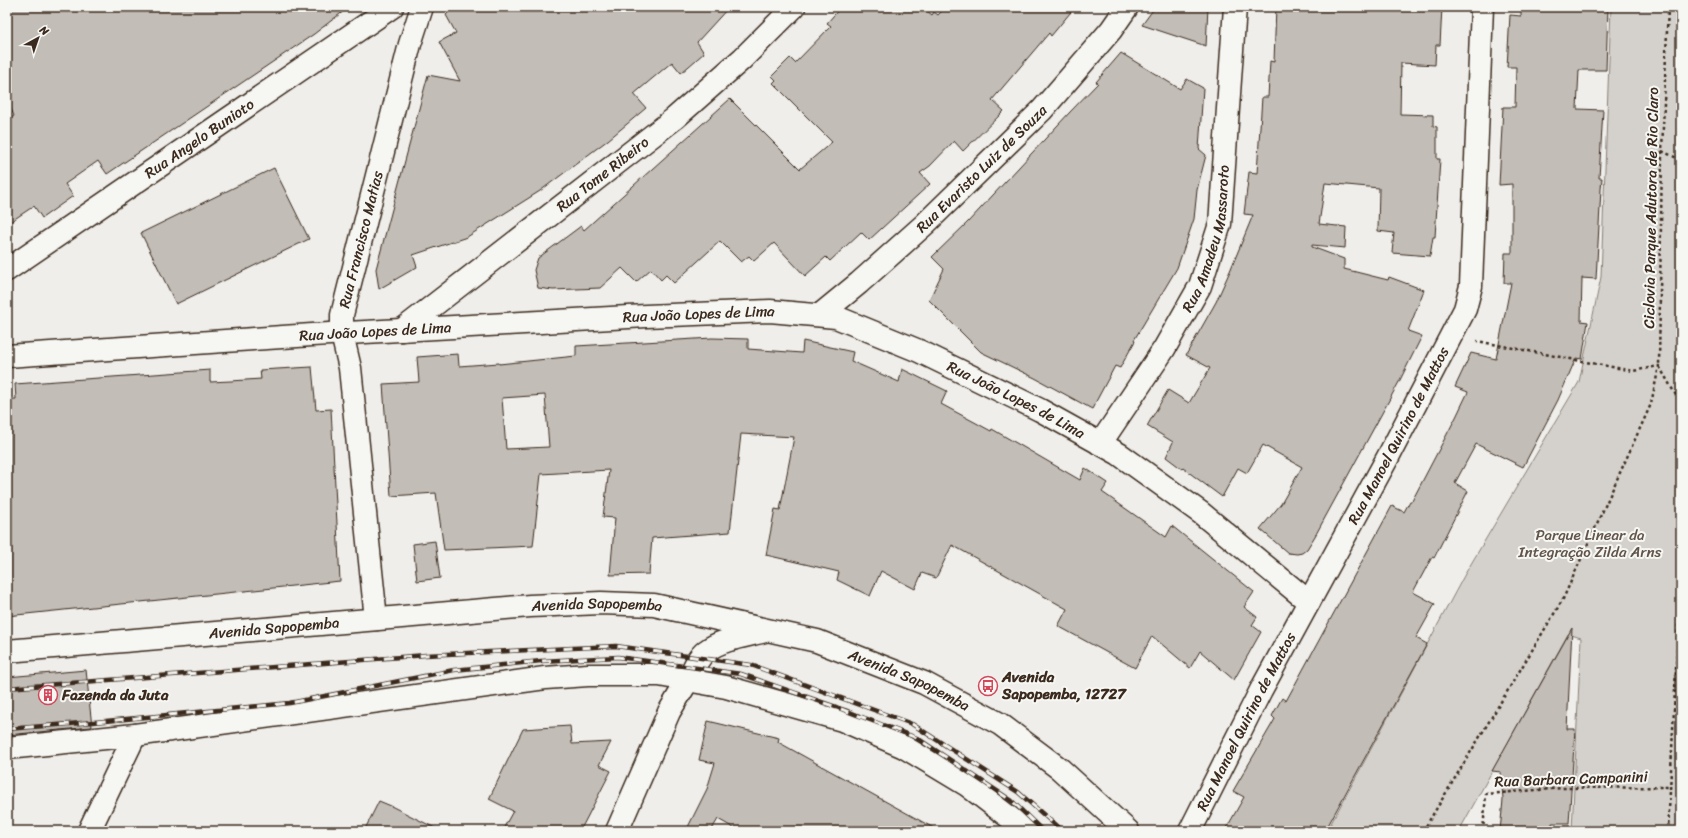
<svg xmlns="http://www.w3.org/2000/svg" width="1688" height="838" font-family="Sriracha,sans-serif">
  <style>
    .green { fill: #d4d1cc; stroke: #887e75 }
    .building { fill: #c2bdb7; stroke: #3b2a1e; fill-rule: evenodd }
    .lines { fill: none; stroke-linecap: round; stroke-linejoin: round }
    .minor-casing { stroke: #3b2a1e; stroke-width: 25 }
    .major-casing { stroke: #3b2a1e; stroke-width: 25 }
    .path { stroke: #3b2a1e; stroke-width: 2.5; stroke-dasharray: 3 3; stroke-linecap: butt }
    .minor { stroke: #f6f6f2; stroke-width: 22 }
    .major { stroke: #f6f6f2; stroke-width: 22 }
    .rail-casing { stroke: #3b2a1e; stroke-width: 4.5 }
    .rail { stroke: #f6f6f2; stroke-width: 3; stroke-dasharray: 9; stroke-linecap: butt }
    .labels { text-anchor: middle; stroke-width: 4; stroke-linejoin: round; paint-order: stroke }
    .street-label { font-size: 15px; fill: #3b2a1e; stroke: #f6f6f2 }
    .park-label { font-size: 15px; fill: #61544a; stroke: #f6f6f2 }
    .poi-label { font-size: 15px; font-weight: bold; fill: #3b2a1e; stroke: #f6f6f2; text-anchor: start }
  </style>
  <rect width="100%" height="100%" fill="#efeeea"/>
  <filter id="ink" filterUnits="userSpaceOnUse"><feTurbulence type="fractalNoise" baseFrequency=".025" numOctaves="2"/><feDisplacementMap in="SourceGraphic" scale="8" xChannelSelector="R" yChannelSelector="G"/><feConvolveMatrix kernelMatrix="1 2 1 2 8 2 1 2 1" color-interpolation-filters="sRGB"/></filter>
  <g filter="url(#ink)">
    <!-- green -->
    <path class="green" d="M1611,7H1681V831H1572L1581,638L1568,634L1459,831H1327L1465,574L1579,382L1601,277Z"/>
    <!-- building -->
    <g class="building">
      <path d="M7,7H349L314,34L107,174L98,161L65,184L73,196L42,218L34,206L7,224V121L14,116L7,99Z"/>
      <path d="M454,7H729L697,42L704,53L681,73L672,62L634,94L646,108L608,140L540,191L467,237L413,255L417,267L379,289L376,269L428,75L460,81L439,42L456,33L446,15Z"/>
      <path d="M841,7H922L932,15L934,12L938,15L946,7H1075L1051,36L1049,33L992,100L1004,111L963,151L954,141L930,166L920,173L930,184L869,240L861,232L830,261L826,257L805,276L774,243L754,261L749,256L741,262L720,241L674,283L666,275L661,280L651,269L636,282L622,268L600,288L553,290L538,288L534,270L538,258L581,226L584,230L730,99L800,169L832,142L773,83L776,80L772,76L790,58L795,63L831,26L827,23Z"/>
      <path d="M1155,7H1208L1206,46L1142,25Z"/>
      <path d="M1276,7H1442L1440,45H1436L1435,65L1401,63L1400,114L1433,115V126L1437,127V159H1440L1435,237H1433L1430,256L1392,253L1394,233L1378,231L1379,188L1325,183L1319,224L1346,227L1345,248L1312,245V247L1344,259V269L1388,280L1389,277L1424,290L1408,331L1422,336L1399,382L1315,536L1307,549L1302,553L1297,554L1288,553L1260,529L1281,504L1302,467L1263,445L1247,473L1238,468L1222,497L1183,468L1182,469L1166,457L1173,442L1147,426L1168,390L1189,403L1210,368L1186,355L1216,302L1230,271L1253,215L1244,214L1249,172L1257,173L1262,97H1268L1270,61L1274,62Z"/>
      <path d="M1521,7H1608L1606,70H1579L1577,109L1603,110L1599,178H1602L1601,189L1596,279L1582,278L1581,321L1588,322L1582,359L1576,358L1558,400L1523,467L1476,444L1455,483L1468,491L1434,558L1432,557L1413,592L1435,604L1416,638L1427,644L1325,831H1225L1244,797L1233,791L1275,719L1272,716L1282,698L1286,701L1392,506L1404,512L1410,501H1412L1456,417L1468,392L1455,387L1471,353L1496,359L1511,283H1504L1505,253H1512V184L1499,185L1503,107H1515L1516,67H1507L1510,15L1521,16Z"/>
      <path d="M1121,53L1180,89L1187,79L1203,88L1199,149L1206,155L1197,190L1194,219L1177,268L1134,340L1135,341L1120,368L1115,366L1092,409L1035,378L981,352L929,300L944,269L932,257L968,222L1070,112L1098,83L1096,82Z"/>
      <path d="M274,168L309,239L176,304L141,233Z"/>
      <path d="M712,338L748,339V349L802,353L803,341L853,352L851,361L899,382L902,369L947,391L941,404L991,431L992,429L1080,480L1085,468L1108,483L1102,492L1166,537L1172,526L1254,592L1244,607L1257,617L1252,625L1261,632L1234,680L1200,651L1190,668L1152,636L1135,668L1058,626L1067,609L952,545L936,578L922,573L915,589L881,571L870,596L837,580L839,572L766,555L775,509L780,510L794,437L741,434L730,532L652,538L649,574L610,575L615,518L603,517L609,470L541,474L533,546L444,550L436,493L391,496L383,384L419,382L417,357L458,354L459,366L499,363V364L576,356V346ZM545,395L549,447L506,449L502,398Z"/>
      <path d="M312,367L316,410L331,409L340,581L7,616V399H16L15,384L210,370V382L231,381L261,379L260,370Z"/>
      <path d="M435,541L440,578L417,581L413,544Z"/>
      <path d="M1572,628L1567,729H1575L1569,823H1552V831H1500L1503,800L1501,772L1492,771Z"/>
      <path d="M86,670L92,727L7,735V677Z"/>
      <path d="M708,721L779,738L778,742L939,831H739L718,819L711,831H686L707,789L715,763L699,760Z"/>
      <path d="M570,726L572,744L611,742L599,765L611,771L580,831H502L513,811L489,799L523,729Z"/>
      <path d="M379,801L391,806L441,831H364Z"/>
    </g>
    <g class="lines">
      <defs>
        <g id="minor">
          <path id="s1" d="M7,270L392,7"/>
          <path id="s2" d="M820,315L859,283L925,224L1042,110L1111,30L1127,7"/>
          <path id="s3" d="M402,330L675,118L742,59L794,7"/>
          <path id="s4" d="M7,356L312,335L646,316L770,311L836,317L919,351L1040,410L1119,454L1201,513L1309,602"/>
          <path id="s5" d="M1100,444L1164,349L1200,286L1220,224L1235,7"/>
          <path id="s6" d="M376,619L350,368L342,334V315L410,44L422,7"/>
          <path d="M89,831L135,735"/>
          <path d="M617,831L669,712L688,680"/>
          <path id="s7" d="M1190,831L1261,690L1388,457L1465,309L1471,286L1482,7"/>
        </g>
        <g id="major">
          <path id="s8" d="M7,651L530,606L601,603L654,605L817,641L924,683L1000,724L1060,769L1128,831"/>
          <path d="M688,680C693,670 697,658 706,651C722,639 746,636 765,631"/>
          <path d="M7,748L135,735L545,678L588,675H659L726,687L842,720L904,747L967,785L1027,831"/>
        </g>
      </defs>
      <!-- minor casing -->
      <use href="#minor" class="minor-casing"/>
      <!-- major casing -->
      <use href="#major" class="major-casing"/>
      <!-- path -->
      <g class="path">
        <path d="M1668,7L1662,151L1659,366L1681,404"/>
        <path d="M1662,151L1681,160"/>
        <path d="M1423,831L1563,599L1651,404L1659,366L1633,371L1477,341"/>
        <path d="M1483,831L1486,794L1563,788L1670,787"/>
        <path d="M1668,831L1681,568"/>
      </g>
      <!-- minor -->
      <use href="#minor" class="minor"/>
      <!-- major -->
      <use href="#major" class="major"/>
      <defs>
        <g id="rail">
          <path d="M7,688L426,655L616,646L751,665L912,724L1018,792L1062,831"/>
          <path d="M7,729L106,721L290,703L454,670L541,661L618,657L741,674L836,707L917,738L1012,801L1043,831"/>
        </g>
      </defs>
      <!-- rail casing -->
      <use href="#rail" class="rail-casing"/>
      <!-- rail -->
      <use href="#rail" class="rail"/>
    </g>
  </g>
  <!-- icons -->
  <defs>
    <symbol id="bus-ring" viewBox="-11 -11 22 22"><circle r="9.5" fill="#f6f6f2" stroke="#d1495b" stroke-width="1.5"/><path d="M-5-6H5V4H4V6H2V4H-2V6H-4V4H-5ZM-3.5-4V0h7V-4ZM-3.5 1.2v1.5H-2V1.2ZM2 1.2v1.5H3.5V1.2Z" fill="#d1495b"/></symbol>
    <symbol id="building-ring" viewBox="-11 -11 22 22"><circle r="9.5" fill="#f6f6f2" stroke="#d1495b" stroke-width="1.5"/><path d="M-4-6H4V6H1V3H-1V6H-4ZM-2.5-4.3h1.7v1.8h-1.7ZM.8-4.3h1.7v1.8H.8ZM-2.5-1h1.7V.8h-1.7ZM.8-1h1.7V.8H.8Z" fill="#d1495b"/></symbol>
  </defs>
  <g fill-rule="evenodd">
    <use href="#bus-ring" x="977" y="675" width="22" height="22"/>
    <use href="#building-ring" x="37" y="684" width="22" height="22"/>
  </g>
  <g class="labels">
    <!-- street labels -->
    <g class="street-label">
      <text dy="5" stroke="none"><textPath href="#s1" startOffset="233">Rua Angelo Bunioto</textPath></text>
      <text dy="5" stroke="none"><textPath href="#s2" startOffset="218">Rua Evaristo Luiz de Souza</textPath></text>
      <text dy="5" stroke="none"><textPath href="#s3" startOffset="254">Rua Tome Ribeiro</textPath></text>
      <text transform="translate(1651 208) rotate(-89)" y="5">Ciclovia Parque Adutora de Rio Claro</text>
      <text dy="5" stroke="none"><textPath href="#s5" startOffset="235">Rua Amadeu Massaroto</textPath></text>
      <text dy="5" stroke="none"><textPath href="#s6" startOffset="384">Rua Francisco Matias</textPath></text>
      <text dy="5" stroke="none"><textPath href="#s4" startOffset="693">Rua João Lopes de Lima</textPath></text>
      <text dy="5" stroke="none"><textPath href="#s4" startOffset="369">Rua João Lopes de Lima</textPath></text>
      <text dy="5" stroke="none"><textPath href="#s4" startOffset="1029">Rua João Lopes de Lima</textPath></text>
      <text dy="5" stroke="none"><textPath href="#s7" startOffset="447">Rua Manoel Quirino de Mattos</textPath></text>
      <text dy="5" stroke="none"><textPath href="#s8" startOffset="592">Avenida Sapopemba</textPath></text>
      <text dy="5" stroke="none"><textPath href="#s8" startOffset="268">Avenida Sapopemba</textPath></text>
      <text dy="5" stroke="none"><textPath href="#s8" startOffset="916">Avenida Sapopemba</textPath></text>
      <text dy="5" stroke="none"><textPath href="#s7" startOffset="123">Rua Manoel Quirino de Mattos</textPath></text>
      <text transform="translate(1571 779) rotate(-2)" y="5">Rua Barbara Campanini</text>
    </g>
    <!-- park labels -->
    <g class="park-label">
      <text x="1590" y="540">Parque Linear da<tspan x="1590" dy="17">Integração Zilda Arns</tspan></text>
    </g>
    <!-- poi labels -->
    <g class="poi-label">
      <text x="1002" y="682">Avenida<tspan x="1002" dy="17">Sapopemba, 12727</tspan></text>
      <text x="62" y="700">Fazenda da Juta</text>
    </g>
  </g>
  <!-- margin -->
  <rect width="1688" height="838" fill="none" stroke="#f6f6f2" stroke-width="24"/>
  <rect x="12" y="12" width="1664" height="814" fill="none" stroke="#3b2a1e" stroke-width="1.5" filter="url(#ink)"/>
  <!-- north arrow -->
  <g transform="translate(38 38) rotate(40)" stroke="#f6f6f2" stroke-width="3" paint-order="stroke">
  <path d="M0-3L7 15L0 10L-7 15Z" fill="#3b2a1e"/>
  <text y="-6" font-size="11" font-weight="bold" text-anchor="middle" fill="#3b2a1e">N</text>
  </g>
</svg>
